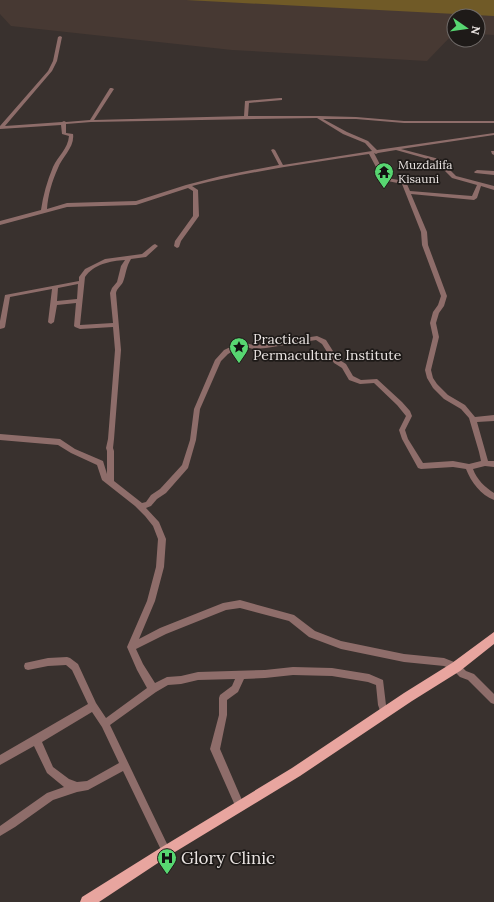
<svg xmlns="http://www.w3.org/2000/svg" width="494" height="902" font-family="Lora,serif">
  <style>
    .built { fill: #473933 }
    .green { fill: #705a27 }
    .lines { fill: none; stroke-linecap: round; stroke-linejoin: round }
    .minor { fill: #8e6d6a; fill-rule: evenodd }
    .major { fill: #e8a59f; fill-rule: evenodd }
    .labels { text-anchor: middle; stroke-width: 3.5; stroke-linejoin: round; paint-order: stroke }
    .far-poi-label { font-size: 12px; fill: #eae4e2; stroke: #1e1a18; text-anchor: start }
    .poi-label { font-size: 14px; fill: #eae4e2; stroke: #1e1a18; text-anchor: start }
    .near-poi-label { font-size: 17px; fill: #eae4e2; stroke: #1e1a18; text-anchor: start }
  </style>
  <rect width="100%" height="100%" fill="#39312e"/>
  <!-- built -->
  <path class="built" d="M0,0H494V35L478,34V16H454V33L427,61L232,50L11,26L0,14Z"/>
  <!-- green -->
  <path class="green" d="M186,0H494V16Z"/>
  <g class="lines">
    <!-- minor -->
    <g class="minor">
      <path d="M60,36L62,37L57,61L52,71L5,126L62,122L64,121L66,122L90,120L110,88H112L114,89L94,120L244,116L245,101L280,98H282V100L249,103L248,116H319L356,117L404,121H494V123H404L356,119H323L347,132L368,141L377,150L494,133V135L401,149L439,159L456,176L494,186V190L481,186L477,198L474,200L411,194L427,232L428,245L447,296L444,306L439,313L436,323L439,337L431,370L433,378L437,384L448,395L465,405L475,417L494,415V421L477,422L488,461H494V467L485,466L473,469C477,480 485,487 494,493V500C481,495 471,482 466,469L453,467L421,469L418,468L402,439L399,430L406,416L397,405L374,383L360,384L349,380L342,368L334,363L322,344L316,340L266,348L253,349L246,347H240L228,354L221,361L200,409L196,440L188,468L166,493L157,499L151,506L146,508L159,522L166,539L164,567L155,601L139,639L160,628L223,603L240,600L294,615L315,631L341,641L404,654L444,658L459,664L466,671L474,674L494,694V704L491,703L468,680L460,677L453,670L444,666L404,662L341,649L309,637L289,621L240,608L226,610L166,634L136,649L143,664L155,683L167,677L181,676L198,672L265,670L293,667L332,668L369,674L383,680L386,705L389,713L388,716L385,717L382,716L378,705L376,685L368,682L332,676L293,675L265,678L244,679L238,692L227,700V715L220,749L245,807L243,810L240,812L237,810L210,749L219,715V698L220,695L232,686L235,679L198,680L181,684L168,685L156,692L110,725L169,848L171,851L169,854L166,856L163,854L123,771L88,790L77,792L53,800L15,827L0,836V826L47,793L64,787L47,773L34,746L0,765V755L88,704L72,670L66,665L48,666L28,670L25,669L24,666L25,663L48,658L67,657L70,658L78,664L96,703L106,718L147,688L137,670L127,647L147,601L156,567L158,539L153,526L145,516L135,506L102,480L97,465L71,453L58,445L0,440V434L60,439L75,449L103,461L107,474V451L106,448L108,439L115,350L113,327L80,329L75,327L74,326L76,303L57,305L54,322L51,324L49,323L48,322L52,289L10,297L5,327L4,328L0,329V321L5,295L79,281V277L85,269L105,259L142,254L153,245L155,244L158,246L146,257L131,259C126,267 126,274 123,282C121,286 117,288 116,293L121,350L114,439L113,448L114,451V481L142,503L146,502L151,495L160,489L182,465L190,440L194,409L215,360L224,350L239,343H246L253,345L266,344L317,336L326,340L338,359L346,364L353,376L361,380L377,379L402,402L410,411L412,416L405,430L408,439L423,463L453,461L469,464L481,461L479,452L469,418L461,409L444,399L433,388L427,378L425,370L433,337L430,323L433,312L438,305L441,296L422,245L421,232L402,184L383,180L369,154C310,163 251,171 192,186L198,190L199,216L181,241L179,247L177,248L174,246L175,241L193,216V191L188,188L136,205L67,207L0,225V221L41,210C43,196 47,181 53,167C58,156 68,149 69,136L62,134L61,125L0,129V126L48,71L53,61L58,37ZM317,118L343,134L365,143L372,151L283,165L275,150L273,149L271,150L279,165L221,176L186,185L136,201L67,203L47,209C48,195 52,181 58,168C62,157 75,147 73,134L66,133V124L91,122ZM396,150L435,161L452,178L477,185L472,196L410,191L406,182L399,180L387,178L374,153L376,154L378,153ZM125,260L121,266L117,282L112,288L110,293L113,323L80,325L85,277C94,264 110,261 125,260ZM78,284L77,299L57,301L58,288ZM92,712L102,727L119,763L87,781L77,782L69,779L53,767L42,742Z"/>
      <path d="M491,151H494V155L492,154Z"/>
      <path d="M477,170L494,171V175L475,173L474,172Z"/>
    </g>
    <!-- major -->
    <path class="major" d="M494,632V644L460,671L412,701L300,776L170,855L99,902H80L82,897L162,847L292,768L404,693L452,663Z"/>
  </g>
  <!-- icons -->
  <defs>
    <symbol id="temple-pin" viewBox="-11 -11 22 30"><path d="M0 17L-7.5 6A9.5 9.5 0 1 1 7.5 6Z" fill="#57d671" stroke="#1e1a18"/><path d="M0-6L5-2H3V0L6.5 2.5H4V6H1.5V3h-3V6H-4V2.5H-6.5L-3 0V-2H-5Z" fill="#111"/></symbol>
    <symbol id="sight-pin" viewBox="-11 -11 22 30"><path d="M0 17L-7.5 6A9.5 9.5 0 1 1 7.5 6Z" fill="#57d671" stroke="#1e1a18"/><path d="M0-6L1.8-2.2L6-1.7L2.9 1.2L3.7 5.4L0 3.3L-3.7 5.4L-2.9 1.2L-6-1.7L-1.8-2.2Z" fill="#111"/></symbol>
    <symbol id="hospital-pin" viewBox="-11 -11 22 30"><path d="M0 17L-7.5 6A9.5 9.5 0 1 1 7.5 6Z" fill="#57d671" stroke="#1e1a18"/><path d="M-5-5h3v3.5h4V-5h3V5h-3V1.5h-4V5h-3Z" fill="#111"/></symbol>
  </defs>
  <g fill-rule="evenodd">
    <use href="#temple-pin" x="373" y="161" width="22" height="30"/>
    <use href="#sight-pin" x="228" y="336" width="22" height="30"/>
    <use href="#hospital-pin" x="156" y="847" width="22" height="30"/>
  </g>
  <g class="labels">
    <!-- far-poi labels -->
    <g class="far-poi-label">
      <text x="398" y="169">Muzdalifa<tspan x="398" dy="14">Kisauni</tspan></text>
    </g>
    <!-- poi labels -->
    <g class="poi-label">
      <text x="253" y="344">Practical<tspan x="253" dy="16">Permaculture Institute</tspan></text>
    </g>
    <!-- near-poi labels -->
    <g class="near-poi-label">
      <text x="181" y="864">Glory Clinic</text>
    </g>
  </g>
  <!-- north arrow -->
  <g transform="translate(466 28) rotate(103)"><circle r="19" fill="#1e1a18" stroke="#706b69"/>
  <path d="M0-3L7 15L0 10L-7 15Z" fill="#57d671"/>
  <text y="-6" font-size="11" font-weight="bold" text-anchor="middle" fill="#eae4e2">N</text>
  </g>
</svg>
